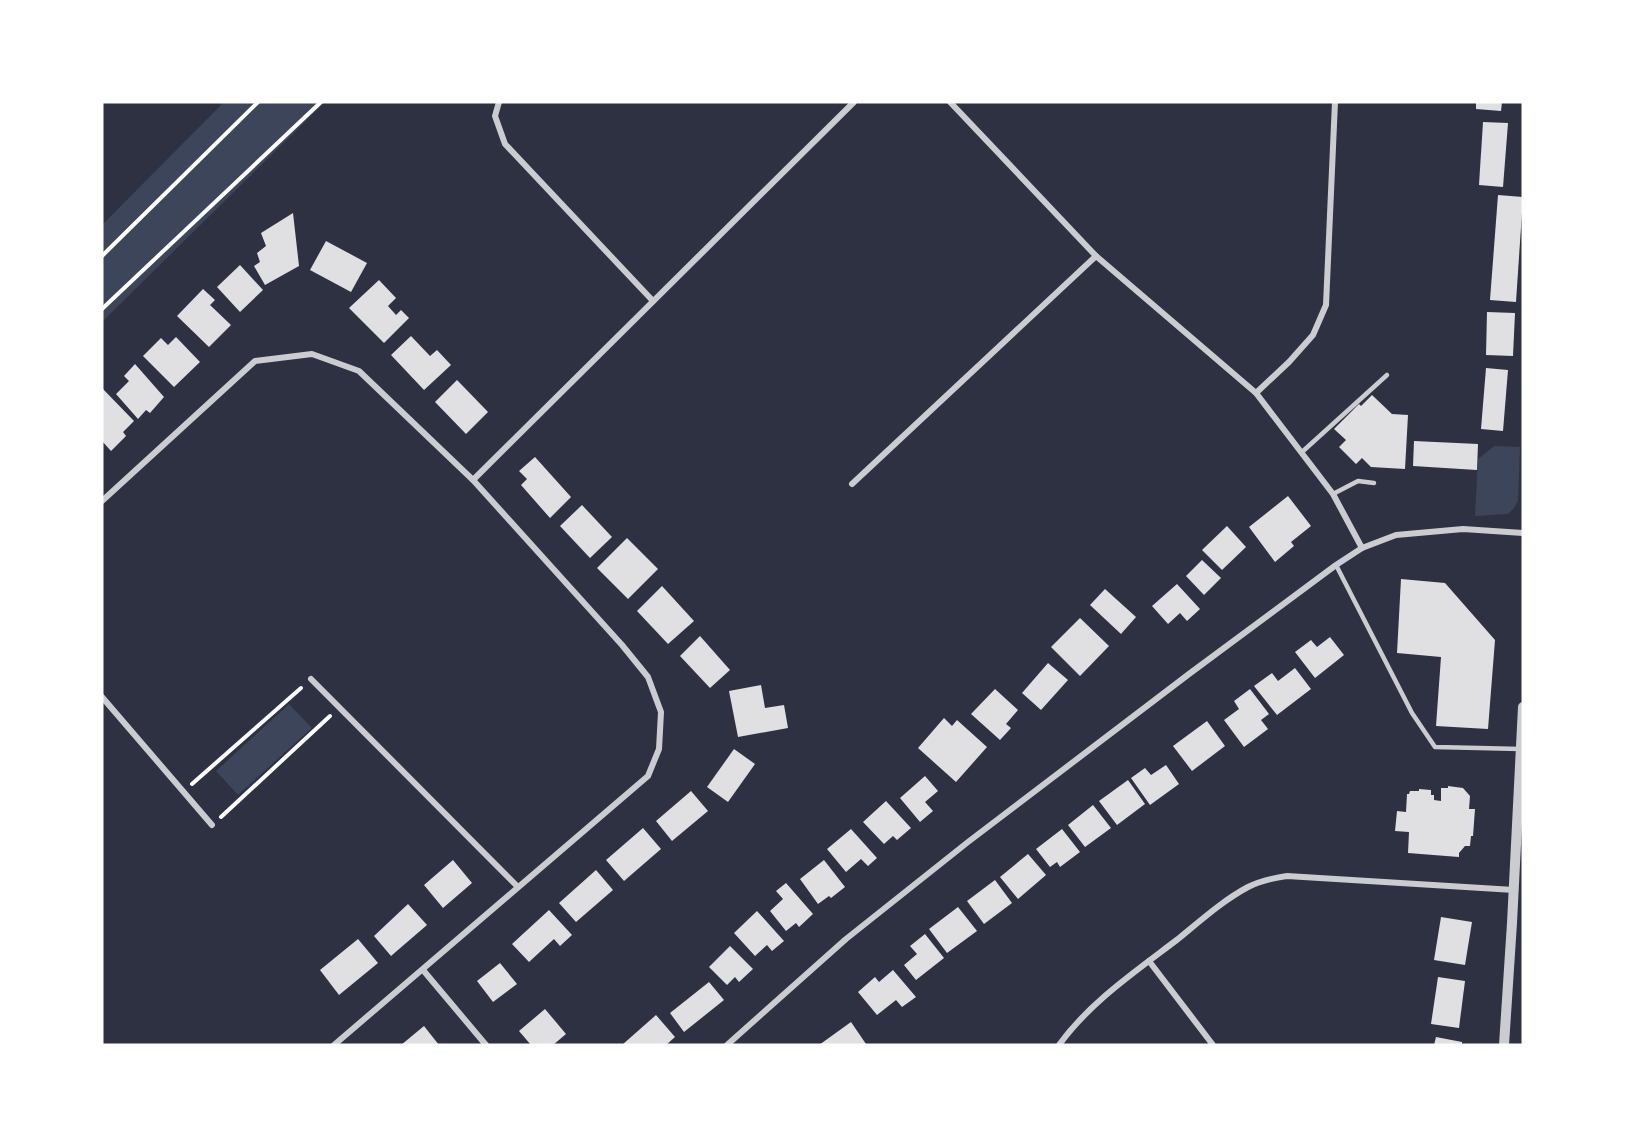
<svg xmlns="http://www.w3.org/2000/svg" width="1625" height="1147" font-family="Quicksand,sans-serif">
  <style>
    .green { fill: #3c4559 }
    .building { fill: #e0e0e3 }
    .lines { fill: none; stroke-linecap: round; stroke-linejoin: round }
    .path { stroke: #fff; stroke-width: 4 }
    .service { stroke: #caccd0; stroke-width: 4.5 }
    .minor { stroke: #caccd0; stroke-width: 6 }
    .tertiary { stroke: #caccd0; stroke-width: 10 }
  </style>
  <rect width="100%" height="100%" fill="#2d3142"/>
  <!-- green -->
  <g class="green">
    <path d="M224,102H325L102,322V225Z"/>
    <path d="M1494,446L1520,447L1518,501L1514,508L1508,514L1475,516L1478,459Z"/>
    <path d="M289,704L312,728L238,795L216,771Z"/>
  </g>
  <!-- building -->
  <g class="building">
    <path d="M1476,102H1502L1501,111L1476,109Z"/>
    <path d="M1483,122L1508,123L1503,187L1479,185Z"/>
    <path d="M1498,195L1523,197L1516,302L1490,300Z"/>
    <path d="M293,213L299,266L265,285L254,266L260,262L257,253L266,246L261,233Z"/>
    <path d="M326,241L367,263L351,292L310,270Z"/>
    <path d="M240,265L263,290L240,312L217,287Z"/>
    <path d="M379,280L396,298L388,306L396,315L401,310L409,318L384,343L349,308Z"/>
    <path d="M203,289L215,300L210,305L231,325L209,347L177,316Z"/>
    <path d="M1487,312L1515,313L1513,356L1486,355Z"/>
    <path d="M411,336L430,356L437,350L451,365L424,390L391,355Z"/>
    <path d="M176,337L200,362L174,387L143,356L161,338L168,345Z"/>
    <path d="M135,364L164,397L150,413L146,410L138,419L116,394L129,381L124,376Z"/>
    <path d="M1486,368L1508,370L1503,431L1481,429Z"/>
    <path d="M457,380L488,412L466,434L435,402Z"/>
    <path d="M102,388L134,421L123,432L126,436L111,451L102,441Z"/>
    <path d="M1372,395L1392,414L1408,415L1405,469L1371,467L1362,458L1356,464L1339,447L1346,440L1334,429L1359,404L1361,406Z"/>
    <path d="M1414,441L1478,444L1477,470L1413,466Z"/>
    <path d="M535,457L571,497L550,518L521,485L527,479L519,471Z"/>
    <path d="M1288,496L1311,526L1291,542L1294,546L1275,562L1249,527Z"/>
    <path d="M582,505L612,537L590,558L560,526Z"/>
    <path d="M1227,526L1246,547L1222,570L1202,550Z"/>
    <path d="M627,538L658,569L628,599L597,568Z"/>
    <path d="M1202,560L1221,578L1204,595L1186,576Z"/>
    <path d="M1401,579L1445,583L1495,640L1488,729L1436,726L1441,657L1397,653Z"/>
    <path d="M1177,584L1200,609L1187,621L1180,613L1168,624L1152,606Z"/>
    <path d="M662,586L694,621L668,644L637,611Z"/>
    <path d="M1105,589L1136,617L1121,634L1090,605Z"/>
    <path d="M1080,618L1109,646L1080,676L1051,647Z"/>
    <path d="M700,636L730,670L710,688L680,656Z"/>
    <path d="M1330,637L1344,655L1315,678L1295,652L1311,640L1317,647Z"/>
    <path d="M1048,663L1068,680L1041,710L1022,693Z"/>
    <path d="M1295,668L1311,689L1277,715L1254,686L1272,673L1278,681Z"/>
    <path d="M761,685L765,708L784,705L788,728L738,737L729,691Z"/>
    <path d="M995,689L1018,710L1006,724L1011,728L1000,740L971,714Z"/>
    <path d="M1250,689L1269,714L1261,720L1268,729L1244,747L1224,720L1239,709L1234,701Z"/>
    <path d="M944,718L952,726L957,720L987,747L956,782L918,748Z"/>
    <path d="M1207,721L1225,746L1192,771L1173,746Z"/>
    <path d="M734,749L755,764L728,802L707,787Z"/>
    <path d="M1166,765L1179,784L1150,805L1131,778L1145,768L1151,775Z"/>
    <path d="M925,776L938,791L925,802L933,811L920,822L900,798Z"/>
    <path d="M1128,780L1145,804L1117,825L1099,801Z"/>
    <path d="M1448,786L1463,788L1470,796L1469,809H1475L1473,836H1471L1470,846H1465L1459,853V857L1408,853L1409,832L1395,831L1397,811L1406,812L1407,794H1409L1410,791H1419V789L1431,790V795H1434V800L1441,801V788H1448Z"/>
    <path d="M691,791L708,811L672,841L656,821Z"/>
    <path d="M886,801L911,828L897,840L893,836L884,844L863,822Z"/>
    <path d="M1093,805L1111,828L1085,847L1068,825Z"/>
    <path d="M643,828L661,849L624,881L606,860Z"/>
    <path d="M851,829L877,858L868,866L861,859L846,872L827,849Z"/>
    <path d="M1062,829L1080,852L1060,867L1057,862L1050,867L1036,849Z"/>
    <path d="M1028,854L1046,875L1018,899L1000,877Z"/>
    <path d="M453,860L472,883L443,908L424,885Z"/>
    <path d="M824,860L845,887L831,898L829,896L818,904L800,879Z"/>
    <path d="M596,870L613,890L576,922L559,903Z"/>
    <path d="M995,880L1012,903L984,924L967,901Z"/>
    <path d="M786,883L813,914L799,927L796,923L786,931L770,911L783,899L776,891Z"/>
    <path d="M408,904L427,925L391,956L374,936Z"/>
    <path d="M958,907L977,931L947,953L929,929Z"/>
    <path d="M549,910L572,935L560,946L554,939L529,962L512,944Z"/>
    <path d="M757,911L784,941L772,951L767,945L755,956L734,933Z"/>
    <path d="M1441,917L1472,922L1465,965L1434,960Z"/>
    <path d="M925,934L944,958L916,980L904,965L917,954L910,946Z"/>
    <path d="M358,939L378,963L339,995L320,970Z"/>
    <path d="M730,946L753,969L739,982L735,977L727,985L709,967Z"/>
    <path d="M500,963L517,984L493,1002L477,981Z"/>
    <path d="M893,970L916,997L902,1007L896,1000L877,1015L858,992L875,977L879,982Z"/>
    <path d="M1438,977L1465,981L1459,1028L1431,1024Z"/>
    <path d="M709,982L724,1000L684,1032L670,1013Z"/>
    <path d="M545,1009L566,1034L553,1045H531L519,1031Z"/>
    <path d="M656,1015L675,1037L666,1045H622Z"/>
    <path d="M851,1022L866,1044L865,1045H819Z"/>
    <path d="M424,1026L439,1045H401Z"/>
    <path d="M1436,1037L1462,1042V1045H1434Z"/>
  </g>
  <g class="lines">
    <!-- path -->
    <g class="path">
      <path d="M102,256L258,102"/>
      <path d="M102,309L321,102"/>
      <path d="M192,784L301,688"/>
      <path d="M221,817L330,716"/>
    </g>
    <!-- service -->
    <g class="service">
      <path d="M1302,452L1387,375"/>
      <path d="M1333,494L1358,481L1374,483"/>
      <path d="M1336,565L1412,713L1435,747L1521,749"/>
    </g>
    <!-- minor -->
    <g class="minor">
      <path d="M499,102L495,116L505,144L653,301"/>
      <path d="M950,102L1096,256L1256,393L1333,494L1362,548"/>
      <path d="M1256,393L1289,362L1313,335L1326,305L1335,102"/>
      <path d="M473,480L854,102"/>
      <path d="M852,484L1096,256"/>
      <path d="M102,501L255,361L312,354L359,371L473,480L622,645L648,677L661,712L659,749L648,776L334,1045"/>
      <path d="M311,679L518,887"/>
      <path d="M102,697L212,825"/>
      <path d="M1149,961L1213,1045"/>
      <path d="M423,970L486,1045"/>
      <path d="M727,1045L846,939L968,842L1189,674L1336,565L1362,548L1396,535L1463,529L1523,533"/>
      <path d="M1059,1045C1090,1002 1136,971 1178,939C1200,921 1222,901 1248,887C1260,881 1273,878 1287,876L1514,890"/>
    </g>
    <!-- tertiary -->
    <path class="tertiary" d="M1504,1045L1512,923L1523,707"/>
  </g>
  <!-- border -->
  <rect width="1625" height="1147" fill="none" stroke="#ffffff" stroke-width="207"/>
</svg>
